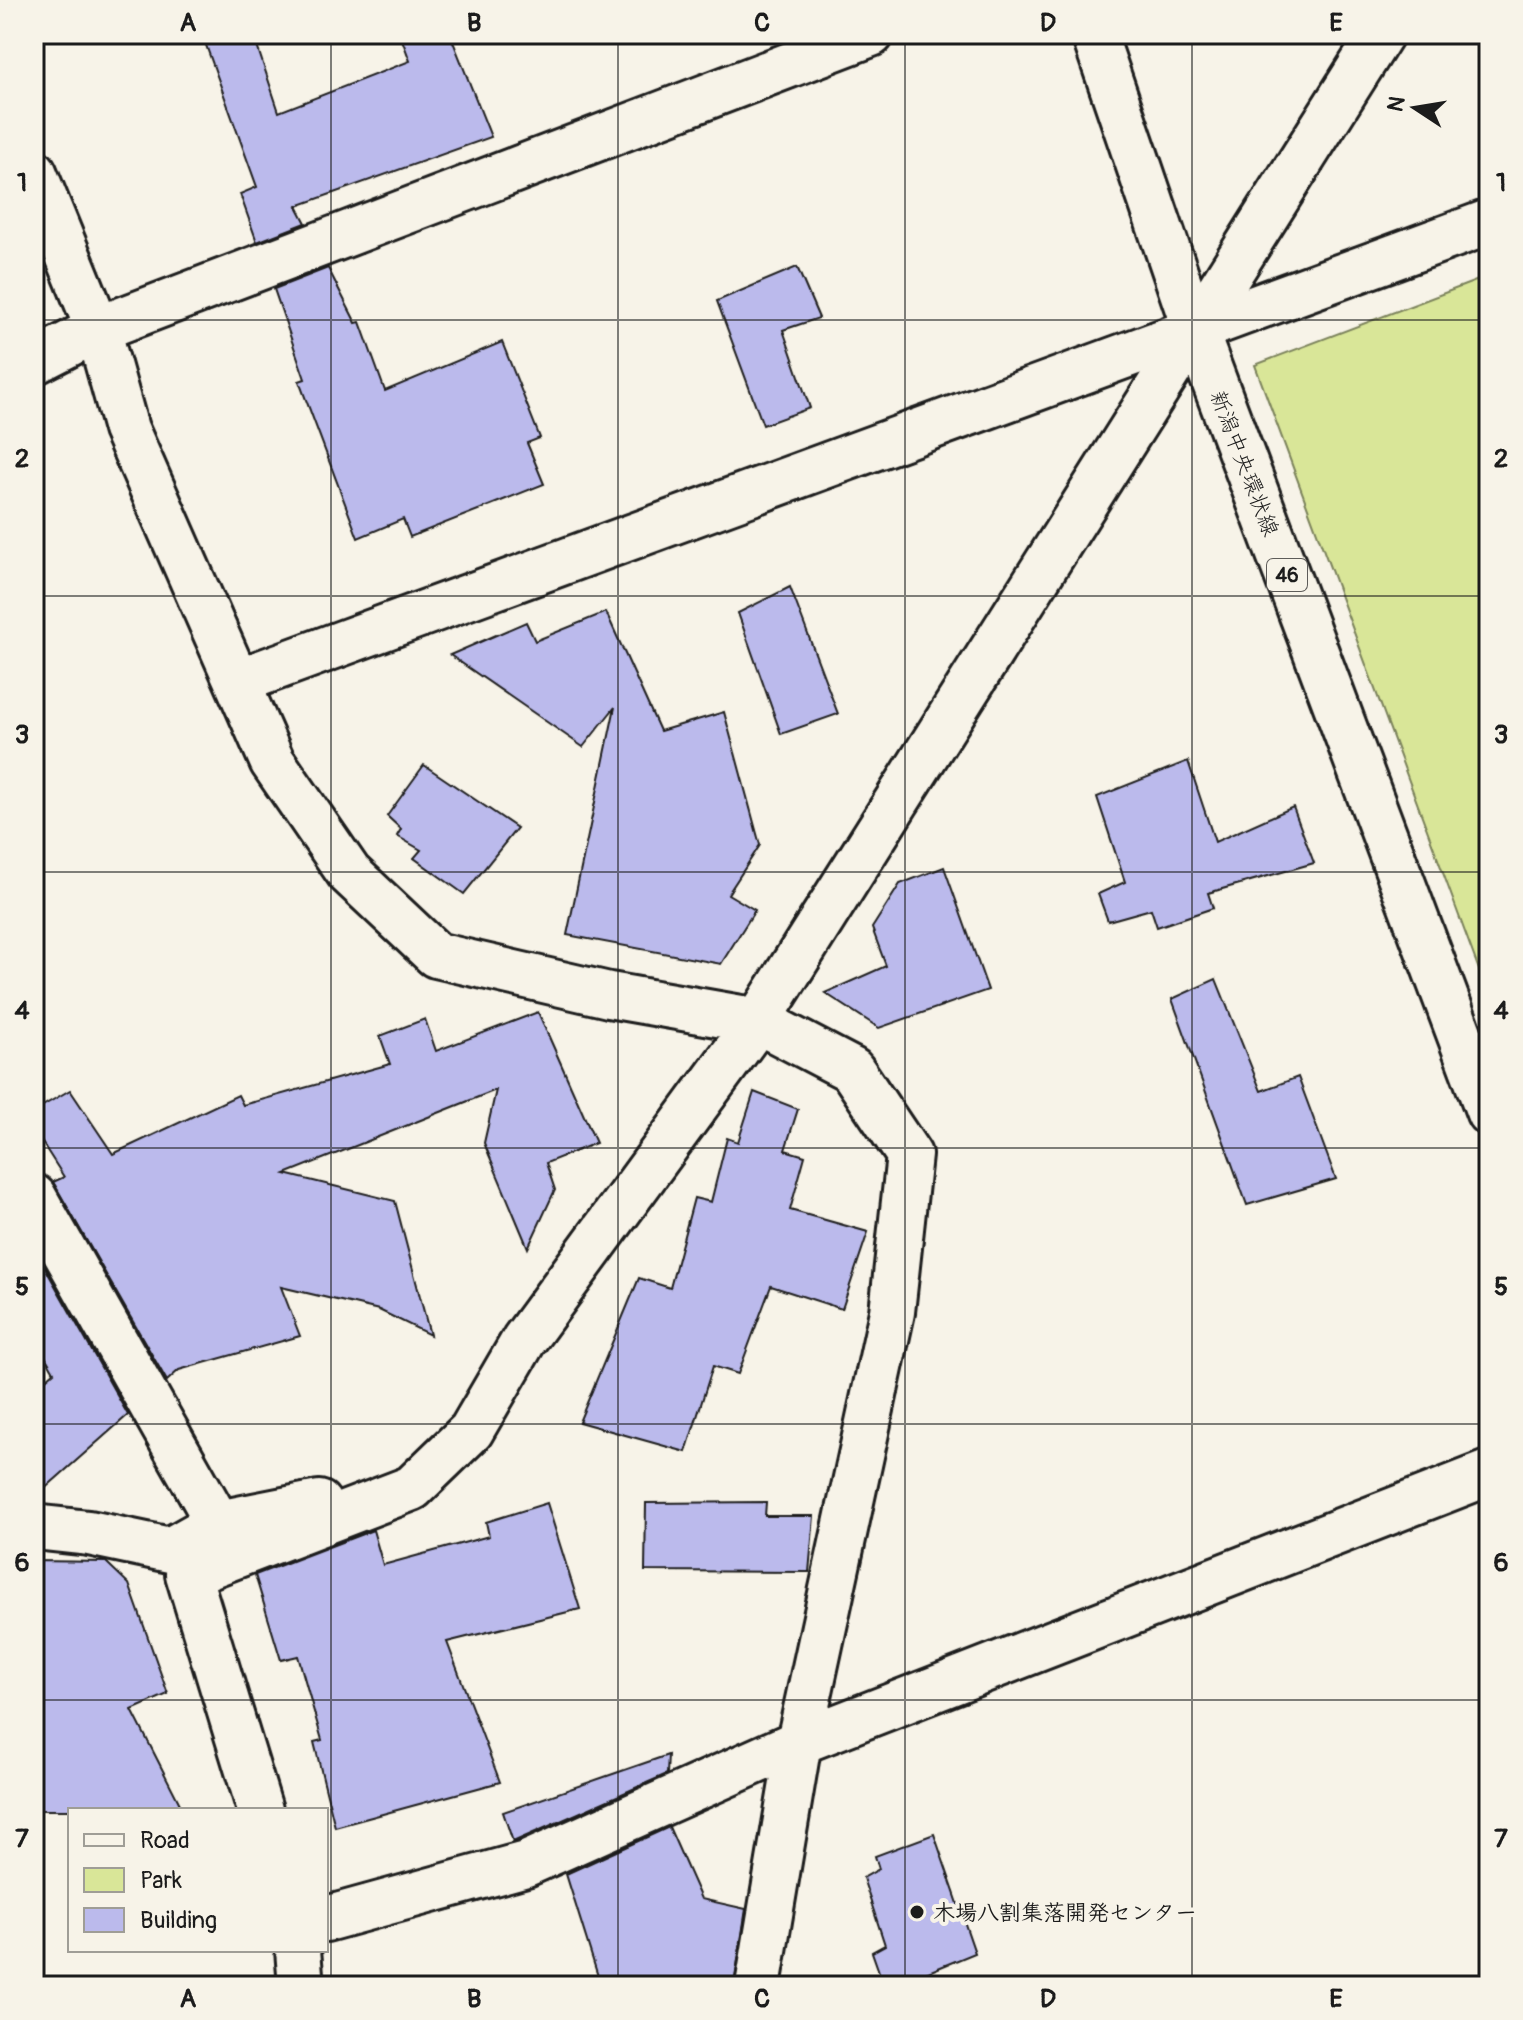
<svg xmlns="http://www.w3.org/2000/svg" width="1523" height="2020" font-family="Pangolin,'Klee One',sans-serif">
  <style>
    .green { fill: #d9e698; stroke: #7a815a; stroke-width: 2 }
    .building { fill: #bbbaec; stroke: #1c1c1c; stroke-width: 2 }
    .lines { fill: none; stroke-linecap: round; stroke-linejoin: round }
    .minor-casing { stroke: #1c1c1c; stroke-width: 50 }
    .tertiary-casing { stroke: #1c1c1c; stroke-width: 50 }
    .primary-casing { stroke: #1c1c1c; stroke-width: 50 }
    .minor { stroke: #f7f3e8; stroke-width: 44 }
    .tertiary { stroke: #f7f3e8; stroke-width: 44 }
    .primary { stroke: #f7f3e8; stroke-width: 44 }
    .grid { fill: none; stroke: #1c1c1c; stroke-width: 2; stroke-opacity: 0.55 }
    .poi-dot { fill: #1c1c1c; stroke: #f7f3e8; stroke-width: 3 }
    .labels { text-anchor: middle; stroke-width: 8; stroke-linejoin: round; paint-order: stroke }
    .shield { fill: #f7f3e8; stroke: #5e5c59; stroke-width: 2 }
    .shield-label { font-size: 20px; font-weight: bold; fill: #1c1c1c }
    .street-label { font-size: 22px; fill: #1c1c1c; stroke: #f7f3e8 }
    .poi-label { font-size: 22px; font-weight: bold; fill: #1c1c1c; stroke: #f7f3e8; text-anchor: start }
    .neatline { fill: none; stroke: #1c1c1c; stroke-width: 3 }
    .grid-label { font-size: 26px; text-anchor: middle; font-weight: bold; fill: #1c1c1c }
  </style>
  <rect width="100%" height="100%" fill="#f7f3e8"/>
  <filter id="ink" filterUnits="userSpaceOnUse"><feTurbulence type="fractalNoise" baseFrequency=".0125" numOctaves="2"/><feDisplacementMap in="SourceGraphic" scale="16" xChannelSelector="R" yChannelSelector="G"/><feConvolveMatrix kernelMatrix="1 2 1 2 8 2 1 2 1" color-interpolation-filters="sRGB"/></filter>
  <g filter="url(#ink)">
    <!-- green -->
    <path class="green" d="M1489,276V997L1255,365Z"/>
    <!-- building -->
    <g class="building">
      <path d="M202,34H253L279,112L410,61L400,34H450L491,137L297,206L306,223L257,242L240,194L257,187Z"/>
      <path d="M797,267L819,318L783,330L810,408L763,425L717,301Z"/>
      <path d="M328,268L356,323L360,322L385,391L502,342L540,438L527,443L544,484L410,537L403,519L358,538L299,381L305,379L274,289Z"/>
      <path d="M790,587L838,714L781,734L738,613Z"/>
      <path d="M606,612L660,731L724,712L760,845L728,894L755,910L721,964L567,935L615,707L583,747L450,655L526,622L535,641Z"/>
      <path d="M1188,761L1215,842L1293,807L1314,863L1208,893L1213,908L1157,927L1151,909L1108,921L1098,894L1125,882L1097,797Z"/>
      <path d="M424,765L517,828L464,894L414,858L421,850L397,836L401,829L387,816Z"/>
      <path d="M944,867L988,990L879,1028L825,993L886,966L872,928L900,884Z"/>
      <path d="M1216,979L1261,1091L1298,1077L1336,1179L1247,1205L1172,999Z"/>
      <path d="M538,1012L596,1143L546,1163L555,1190L528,1248L484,1143L496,1090L285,1174L395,1201L430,1335L379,1310L281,1287L300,1336L179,1370L167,1381L53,1182L64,1177L34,1130V1111L70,1090L113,1154L238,1095L243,1105L390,1064L380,1036L425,1019L436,1051Z"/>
      <path d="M754,1092L798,1109L785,1150L805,1156L790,1210L868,1232L842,1309L771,1286L738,1374L713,1366L686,1452L579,1422L639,1278L670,1288L694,1198L711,1202L727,1138L738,1142Z"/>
      <path d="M39,1257L128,1415L34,1498V1389L54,1372L34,1337V1260Z"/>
      <path d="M766,1502L765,1516H814L809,1572L645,1571L646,1503Z"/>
      <path d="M547,1503L580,1609L447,1642L500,1782L335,1827L314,1742L322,1740L298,1656L281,1660L255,1575L373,1530L383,1565L489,1536L486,1522Z"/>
      <path d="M34,1561L106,1562L129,1584L168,1694L132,1710L183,1810H34Z"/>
      <path d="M668,1755L667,1774L513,1842L503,1812Z"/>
      <path d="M669,1827L701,1899L746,1909L734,1986H601L566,1874Z"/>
      <path d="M934,1834L975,1953L926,1973L927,1986H884L872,1952L885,1945L863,1878L879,1869L875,1856Z"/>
    </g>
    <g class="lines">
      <defs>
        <g id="minor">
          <path d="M34,172L98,329L126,429L272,761L349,873L436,955L609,995L758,1021L852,1070L909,1155L892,1312L799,1742L758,1986"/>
          <path d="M34,362L98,329L871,34"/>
          <path d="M239,681L1195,330"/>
          <path d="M34,1197L218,1523"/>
          <path d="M34,1527L89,1533L170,1550L218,1523L319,1503"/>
          <path d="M260,1810L188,1574L412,1488L471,1431L524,1340L758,1021"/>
          <path d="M326,1919L526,1864L799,1742L1489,1473"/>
          <path d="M298,1950L301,1986"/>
        </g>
        <g id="tertiary">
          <path d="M1195,330L1489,222"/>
          <path d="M758,1021L1381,34"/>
        </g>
        <path id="primary" d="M1094,34L1195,330L1489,1113"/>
      </defs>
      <!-- minor casing -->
      <use href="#minor" class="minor-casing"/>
      <!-- tertiary casing -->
      <use href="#tertiary" class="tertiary-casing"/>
      <!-- primary casing -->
      <use href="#primary" class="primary-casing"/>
      <!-- minor -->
      <use href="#minor" class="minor"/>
      <!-- tertiary -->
      <use href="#tertiary" class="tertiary"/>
      <!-- primary -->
      <use href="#primary" class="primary"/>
    </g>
  </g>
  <!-- grid -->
  <path class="grid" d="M331,34V1986M618,34V1986M905,34V1986M1192,34V1986M34,320H1489M34,596H1489M34,872H1489M34,1148H1489M34,1424H1489M34,1700H1489"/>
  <!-- markers -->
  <circle class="poi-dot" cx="917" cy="1912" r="8"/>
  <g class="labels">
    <!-- shield labels -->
    <rect class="shield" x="1267" y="559" width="40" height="32" rx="6"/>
    <g class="shield-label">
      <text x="1287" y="582">46</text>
    </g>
    <!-- street labels -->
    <g class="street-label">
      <text transform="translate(1245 463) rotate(69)" y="8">新潟中央環状線</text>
    </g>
    <!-- poi labels -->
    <g class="poi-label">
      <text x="933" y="1920">木場八割集落開発センター</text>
    </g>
  </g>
  <!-- margin -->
  <rect width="1523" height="2020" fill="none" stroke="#f7f3e8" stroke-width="88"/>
  <!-- legend -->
  <rect x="68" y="1808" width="260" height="144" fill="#f7f3e8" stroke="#9f9d96" stroke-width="2"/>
  <rect x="84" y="1834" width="40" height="12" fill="#f7f3e8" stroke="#9f9d96" stroke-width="2"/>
  <text x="140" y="1848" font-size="24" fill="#1c1c1c">Road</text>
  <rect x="84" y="1868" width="40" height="24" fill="#d9e698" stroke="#9f9d96" stroke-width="2"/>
  <text x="140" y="1888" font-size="24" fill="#1c1c1c">Park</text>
  <rect x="84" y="1908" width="40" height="24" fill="#bbbaec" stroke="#9f9d96" stroke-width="2"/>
  <text x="140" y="1928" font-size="24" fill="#1c1c1c">Building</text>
  <!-- north arrow -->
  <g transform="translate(1415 108) rotate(282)" stroke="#f7f3e8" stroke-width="6" paint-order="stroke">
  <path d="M0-6L14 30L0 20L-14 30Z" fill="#1c1c1c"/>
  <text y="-12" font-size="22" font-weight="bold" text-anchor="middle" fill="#1c1c1c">N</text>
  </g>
  <rect x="44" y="44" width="1435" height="1932" class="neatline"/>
  <g class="grid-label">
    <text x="188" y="31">A</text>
    <text x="474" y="31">B</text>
    <text x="762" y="31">C</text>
    <text x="1048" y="31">D</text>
    <text x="1336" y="31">E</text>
    <text x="22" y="191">1</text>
    <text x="1501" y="191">1</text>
    <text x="22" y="467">2</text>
    <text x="1501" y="467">2</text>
    <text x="22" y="743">3</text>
    <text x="1501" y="743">3</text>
    <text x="22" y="1019">4</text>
    <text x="1501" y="1019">4</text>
    <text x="22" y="1295">5</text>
    <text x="1501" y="1295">5</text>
    <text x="22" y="1571">6</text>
    <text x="1501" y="1571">6</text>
    <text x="22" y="1847">7</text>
    <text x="1501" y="1847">7</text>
    <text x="188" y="2007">A</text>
    <text x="474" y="2007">B</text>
    <text x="762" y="2007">C</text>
    <text x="1048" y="2007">D</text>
    <text x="1336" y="2007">E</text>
  </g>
</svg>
